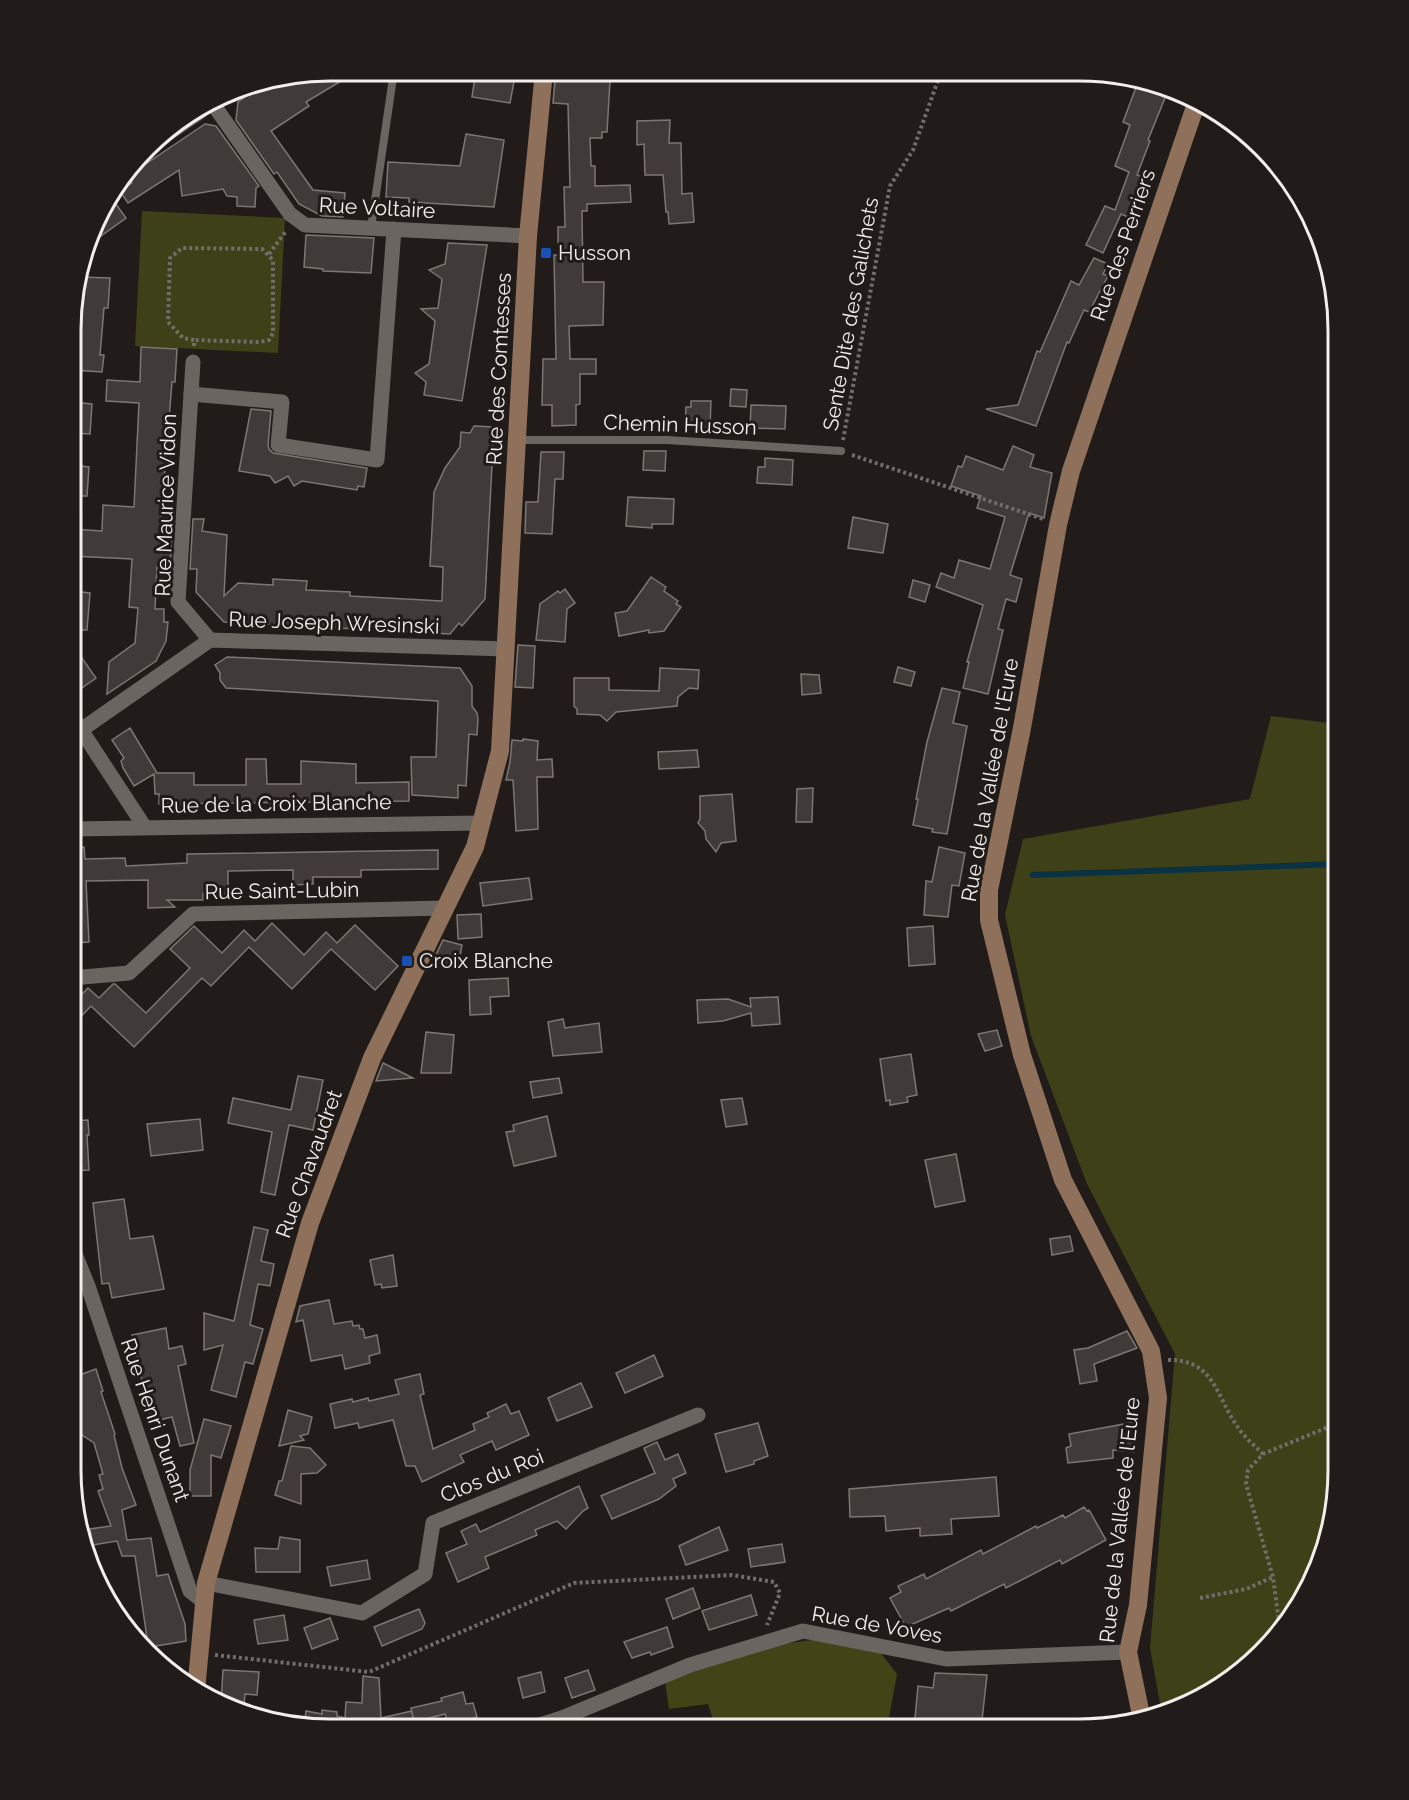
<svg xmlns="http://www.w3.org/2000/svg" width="1409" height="1800" font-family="Raleway,sans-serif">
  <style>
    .green { fill: #3e4018 }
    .forest { fill: #424417 }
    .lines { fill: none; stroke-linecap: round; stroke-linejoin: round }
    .stream { stroke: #0a3243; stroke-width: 6 }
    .building { fill: #403b38; stroke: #7d7774; stroke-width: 1.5 }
    .path { stroke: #716d6a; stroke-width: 4; stroke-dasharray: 3 3; stroke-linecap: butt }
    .lane { stroke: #6b6562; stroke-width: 8 }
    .street { stroke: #6b6562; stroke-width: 15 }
    .secondary { stroke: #8f705a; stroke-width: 18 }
    .transit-dot { fill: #1a4fb4; stroke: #211c19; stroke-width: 2 }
    .labels { text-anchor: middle; stroke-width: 6; stroke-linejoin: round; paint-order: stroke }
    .street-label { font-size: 21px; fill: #f1eeec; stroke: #211c19 }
    .poi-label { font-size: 21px; fill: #f1eeec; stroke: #211c19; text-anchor: start }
    .rim { fill: none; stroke: #f1eeec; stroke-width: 3 }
  </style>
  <rect width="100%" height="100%" fill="#211c19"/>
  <!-- green -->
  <g class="green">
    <path d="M142,211L285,218L278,353L135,346Z"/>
    <path d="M1271,716L1338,724V1486L1304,1600L1262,1654L1208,1695L1161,1709L1150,1648L1175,1354L1087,1184L1031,1036L1005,915L1023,839L1250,799Z"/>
  </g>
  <!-- forest -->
  <path class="forest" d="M812,1640L880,1652L897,1674L887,1729H716L708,1704L669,1709L665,1681L777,1645Z"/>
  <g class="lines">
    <!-- stream -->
    <path class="stream" d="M1033,875L1338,864"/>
  </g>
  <!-- building -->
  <g class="building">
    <path d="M330,70L358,71L306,102L309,106L271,131L313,190L345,193L343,217L322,216L299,204L277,172L274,174L236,120L238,102L268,81Z"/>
    <path d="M476,71H516L510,103L472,97Z"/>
    <path d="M555,80L610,81L607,132H602V138H590L591,166H595V186L630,185L631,202L587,204V211H582L583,282H604L603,325L569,326L570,359H596V374H580V404L576,405V425L552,426V405H542L543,359H556L554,255H558V227H565L564,187H570L568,104L553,103Z"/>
    <path d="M1138,82L1167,93L1148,140L1150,141L1137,175L1146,178L1144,183L1147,184L1135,220L1121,214L1103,253L1086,245L1105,206L1115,210L1129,172L1115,166L1130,125L1123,122Z"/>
    <path d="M670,120L669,143H681L682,194L692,193L694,222L669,224L668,212H666L663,175H645L644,144L637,145V121Z"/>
    <path d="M205,124L216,126L259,186L256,188L255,207L237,206V197L227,196L223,189L182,196L179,170L128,203L120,191L132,183L128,176Z"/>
    <path d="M466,134L504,140L494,207L409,202V198L386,197L388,162L460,166Z"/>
    <path d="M113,200L126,218L91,243L103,207Z"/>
    <path d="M306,235L374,238L371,273L323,271V269L304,267Z"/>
    <path d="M448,243L487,245L462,401L424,395L426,382L415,373L429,364L435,321L421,309L438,308L442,279L429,270L445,264Z"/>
    <path d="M1094,258L1108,264L1103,274L1108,276L1089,312L1084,310L1069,343L1067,342L1036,426L986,409L1018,405L1037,351L1040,352L1071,281L1079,285Z"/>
    <path d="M79,277L110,278L108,308H104L100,355H104L102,372L73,370V339L77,284Z"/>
    <path d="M141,347L177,349L175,382H172L161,518H173L170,568L157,567L155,609H164V622H168L166,641L156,661L107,694L109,662L135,643L138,608L129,607L132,559L72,556V529L102,531L103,505L134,507L139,403L106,401L107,380L140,382Z"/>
    <path d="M731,389L747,390L746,407L730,406Z"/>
    <path d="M691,401H711L710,427H685L686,407H691Z"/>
    <path d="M73,402L92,404L90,434L73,433Z"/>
    <path d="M751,405L786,406L785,429L750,428Z"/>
    <path d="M251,409L271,411L268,445L269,449L273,453L367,468L364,487L358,486L357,490L302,481L294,486L288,476L275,483L270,476L239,471Z"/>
    <path d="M474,426L494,427L485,599L462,626L459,623L450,634L224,622L196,592L197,569H190L193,519H204L202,531L227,535L224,596L238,583L273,585V579L307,581L306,590L350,592V596L442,601L443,567L430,566L434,492L445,468L460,447L461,432L470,433Z"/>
    <path d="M1013,446L1034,455L1030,467L1052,473L1044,518L1029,513L1010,575L1022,579L1016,602L1006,599L998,629L1003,630L988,694L963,688L969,662H967L983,605L936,587L941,573L954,578L959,560L990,569L1005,517L977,508L981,496L951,486L958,466L962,467L966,456L1003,470Z"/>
    <path d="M644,451H666L665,471L643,470Z"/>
    <path d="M541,452H564L563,479H555L552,534L525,533L526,502H538Z"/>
    <path d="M765,458L793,460L792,485L757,483L758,467H765Z"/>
    <path d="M72,465L89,467L87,496H72Z"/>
    <path d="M628,497L674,499L673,524H652V528L626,526Z"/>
    <path d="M853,517L888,524L883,553L848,548Z"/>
    <path d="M651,577L666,587L664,591L678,601L676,604L681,607L664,631L649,633V630L619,636L615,613L627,611Z"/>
    <path d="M913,580L930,585L925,602L909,597Z"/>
    <path d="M565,589L575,603L567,609L565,642L536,640L540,604L558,591L560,593Z"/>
    <path d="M72,591L90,593L87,630H72Z"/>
    <path d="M72,644L96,678L79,690L72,680Z"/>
    <path d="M518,645L535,646L533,688L515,687Z"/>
    <path d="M227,657L460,668L472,686V706L477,713L478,719L477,735L469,734L466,786L458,785V798L412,795L411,757H436L438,701L226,688L220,680V673L215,665Z"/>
    <path d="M898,667L915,672L911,686L894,682Z"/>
    <path d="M660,668L699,670L698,689L689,688L678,697L677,706L616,712L607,721L600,715L577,714V709L574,706V678H609V690L659,691Z"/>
    <path d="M801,674L819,675L821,693L802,695Z"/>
    <path d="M942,688L960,692L953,723L967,726L947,834L932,832L933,829L913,825L918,799H916L927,742Z"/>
    <path d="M130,728L157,773H194V785H246V759H266L267,784H301V761L356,764V783L409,782V801L159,804V794H155L154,774L134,786L123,768L121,761L124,758L112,740Z"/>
    <path d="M523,739L538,741L537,760L552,759L553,777H537L538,829L516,831L513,780H506L510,762L512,740L523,741Z"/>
    <path d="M697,750L699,767L659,769L658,752Z"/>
    <path d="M813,788L812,822H796L797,789Z"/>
    <path d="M732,794L736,841L721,843L716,852L706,839L705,831L698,823L700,819V796Z"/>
    <path d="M84,847L85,859L125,858L126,866L187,863V854L438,850V869L361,870V877H313V884L293,885V870L228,871V894H203V900H167L175,907L148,908V880L86,881L89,942L72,943V848Z"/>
    <path d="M939,847L965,853L959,886L952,885L948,917L924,915L926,881L932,882Z"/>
    <path d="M529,878L532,899L483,906L480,883Z"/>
    <path d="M481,914L482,937L458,939L457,915Z"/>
    <path d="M272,923L304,955L326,932L337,943L355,925L398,966L375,990L331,949L292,989L249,947L211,986L202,978L134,1047L91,1006L71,1027V1005L88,988L99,998L113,984H115L146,1013L190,968L170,949L194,926L222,953L244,930L255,941Z"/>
    <path d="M933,926L935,964L909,966L907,928Z"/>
    <path d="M443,940L462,945L458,968L431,965Z"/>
    <path d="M508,978L509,996L490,997L491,1014L470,1015L469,980Z"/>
    <path d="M778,997L780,1024L752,1026L751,1013L723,1021L698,1023L697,1000L728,999L751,1007L750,998Z"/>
    <path d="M563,1019L565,1028L599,1023L602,1052L553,1056L548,1022Z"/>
    <path d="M997,1030L1002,1046L985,1051L978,1034Z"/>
    <path d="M426,1032L454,1035L451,1073H421Z"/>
    <path d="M911,1054L917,1095L907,1097L908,1102L890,1105V1100L886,1101L880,1059Z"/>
    <path d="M383,1063L413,1078L376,1081Z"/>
    <path d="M298,1076L323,1080L313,1130L289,1125L275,1195L261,1192L272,1132L228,1123L233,1098L291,1110Z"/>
    <path d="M559,1078L562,1093L533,1098L530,1082Z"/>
    <path d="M742,1098L747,1124L726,1127L721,1100Z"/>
    <path d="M547,1116L556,1156L514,1166L506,1132L514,1131L513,1125Z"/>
    <path d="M200,1119L203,1150L151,1156L147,1124Z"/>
    <path d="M88,1120L89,1135H87L89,1170L71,1171V1121Z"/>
    <path d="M956,1154L965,1201L935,1207L925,1160Z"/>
    <path d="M124,1199L130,1239L153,1236L164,1289L112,1298L109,1283L102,1284L93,1203Z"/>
    <path d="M254,1227L268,1230L261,1261L274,1264L270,1286L258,1284L250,1325L263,1329L253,1364L245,1362L236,1397L211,1390L223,1345L204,1350V1313L234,1321Z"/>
    <path d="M1070,1236L1073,1251L1052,1255L1050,1239Z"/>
    <path d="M393,1255L397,1286L382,1288L381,1284L375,1285L370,1260Z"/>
    <path d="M329,1300L334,1324L352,1321L353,1326L359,1325L360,1329H363L365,1338L377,1335L380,1353L369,1356L370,1363L345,1369L342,1355L311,1361L303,1320L296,1322L300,1306Z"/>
    <path d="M166,1328L169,1349L182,1346L186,1364L178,1366L194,1443L180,1446L172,1417L151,1422L132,1335Z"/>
    <path d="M1127,1331L1137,1348L1094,1364L1097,1381L1080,1384L1074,1350L1088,1348Z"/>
    <path d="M654,1355L663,1376L625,1393L616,1373Z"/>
    <path d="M96,1369L103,1391L101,1392L115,1434L114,1435L122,1468L136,1505L122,1510L127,1540L151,1538L157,1576L168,1574L185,1624L186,1641L150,1647L148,1645L135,1556H122L117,1541L93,1545L90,1529L111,1526L98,1491L103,1489L99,1475L103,1474L94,1443L79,1433L77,1429L80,1414L71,1394V1378Z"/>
    <path d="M420,1374L424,1394L420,1395L433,1449L475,1430L473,1424L489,1417L487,1413L506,1404L511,1414L519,1411L529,1435L496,1450L492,1441L460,1455L464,1462L422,1482L415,1466H406L393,1420L359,1428L358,1423L335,1428L330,1404L352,1399L353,1402L368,1398L369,1401L399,1394L395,1380Z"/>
    <path d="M581,1383L592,1407L557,1421L548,1398Z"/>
    <path d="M288,1410L312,1417L308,1434L300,1436L304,1440L279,1446Z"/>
    <path d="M204,1419L231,1426L221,1458L211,1455V1496H190V1470Z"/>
    <path d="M1135,1422L1134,1452L1113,1450V1458L1068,1463L1066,1448L1071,1446L1069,1434Z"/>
    <path d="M758,1423L768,1456L754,1461V1464L726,1472L715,1434Z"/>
    <path d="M657,1442L665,1460L678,1454L686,1473L673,1479L676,1486L659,1499L612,1519L601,1496L655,1473L644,1448Z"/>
    <path d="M291,1446L310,1448L326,1465L317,1473L301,1474V1504L275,1495L279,1481H282Z"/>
    <path d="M996,1477L999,1516L951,1519L952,1534L920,1536V1528L886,1531L885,1516L850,1517L849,1489Z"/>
    <path d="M579,1486L588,1508L583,1511L566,1529L557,1521L535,1530L537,1535L485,1557L489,1568L458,1582L446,1553L467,1544L461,1531L476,1524L480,1532Z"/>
    <path d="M1084,1507L1087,1511L1089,1510L1106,1540L1062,1564L1060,1560L1006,1588L1004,1584L951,1611L949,1608L906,1627L890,1598L901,1592L898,1586L924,1574L926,1579L981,1550L983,1554L1036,1526L1037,1528L1063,1515L1065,1518Z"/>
    <path d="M719,1527L728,1550L686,1565L679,1546Z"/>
    <path d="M280,1537L300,1540V1572H256L255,1548L278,1549Z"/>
    <path d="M782,1544L785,1562L751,1567L748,1549Z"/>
    <path d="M367,1560L370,1579L331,1586L327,1567Z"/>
    <path d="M693,1588L700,1608L673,1619L666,1599Z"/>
    <path d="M751,1595L757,1615L709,1630L702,1611Z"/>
    <path d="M419,1609L425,1623L422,1629L382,1646L374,1627Z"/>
    <path d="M284,1615L288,1640L258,1644L254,1620Z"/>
    <path d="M330,1618L338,1639L312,1649L304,1628Z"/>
    <path d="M667,1627L673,1647L651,1655L650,1652L632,1658L624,1642Z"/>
    <path d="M223,1670L259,1672L257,1695L245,1694L243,1714L221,1703Z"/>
    <path d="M588,1670L595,1690L572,1698L565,1678Z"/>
    <path d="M541,1672L545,1692L523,1698L518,1678Z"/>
    <path d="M935,1673L987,1675L981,1729H914L918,1686L933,1688Z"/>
    <path d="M363,1676L379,1678L381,1718L412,1711L416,1729H363L362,1724L361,1729H313L304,1727L306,1711L322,1714V1710L337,1712V1716L345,1718L346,1702L362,1703Z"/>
    <path d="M463,1692L466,1704L473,1703L477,1717L470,1719L473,1729H450L445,1714L414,1722L411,1708L442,1701L441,1698Z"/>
  </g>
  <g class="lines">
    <!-- path -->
    <g class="path">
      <path d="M269,254L286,231"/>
      <path d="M194,346V340L183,338L168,322L170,258L182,248L262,249L273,260V333L269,340L259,342L194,340"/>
      <path d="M843,440L890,186L913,150L941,72"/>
      <path d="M852,455L1043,519"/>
      <path d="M1168,1360C1214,1359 1216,1396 1237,1426C1243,1436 1254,1445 1263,1454"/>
      <path d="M1200,1598L1246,1589L1273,1577"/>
      <path d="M1280,1630L1273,1577L1246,1484L1248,1470L1263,1454L1338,1423"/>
      <path d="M215,1655L369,1672L574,1583L732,1575L774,1582L780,1593L767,1625"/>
    </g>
    <!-- lane -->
    <g class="lane">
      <path d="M371,228L394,71"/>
      <path d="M518,440H667L841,451"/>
    </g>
    <!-- street -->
    <g class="street">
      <path d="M213,104L290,214L305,225L528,236"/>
      <path d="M151,145L201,111"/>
      <path d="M193,362L178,602L210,640"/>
      <path d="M191,394L282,402L278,445L377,460L394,229"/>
      <path d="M72,716L144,826"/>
      <path d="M81,730L210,640L507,649"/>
      <path d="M72,829L481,823"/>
      <path d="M71,978L129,973L193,914L444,908"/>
      <path d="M71,1244L88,1286L190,1591L205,1603"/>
      <path d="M206,1583L362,1613L425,1574L433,1523L698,1415"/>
      <path d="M527,1729L562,1718L690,1665L803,1631L946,1659L1128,1652"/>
    </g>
    <!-- secondary -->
    <g class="secondary">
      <path d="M196,1691L206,1583L310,1223L372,1058L475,847L500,751L528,236L544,71"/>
      <path d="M1141,1715L1128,1652L1138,1605L1158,1398L1151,1351L1063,1180L1022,1055L989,920V890L1022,728L1058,525L1071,471L1196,104"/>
    </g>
  </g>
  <!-- markers -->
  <g class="transit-dot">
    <rect x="540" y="247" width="12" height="12" rx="3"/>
    <rect x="401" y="955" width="12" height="12" rx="3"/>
  </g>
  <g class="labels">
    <!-- street labels -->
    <g class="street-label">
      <text transform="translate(377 208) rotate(3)" y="7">Rue Voltaire</text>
      <text transform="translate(1123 245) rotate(-71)" y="7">Rue des Perriers</text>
      <text transform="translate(851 314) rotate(-80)" y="7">Sente Dite des Galichets</text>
      <text transform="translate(499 369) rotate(-87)" y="7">Rue des Comtesses</text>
      <text transform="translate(680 425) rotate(2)" y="7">Chemin Husson</text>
      <text transform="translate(166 505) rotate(-88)" y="7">Rue Maurice Vidon</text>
      <text transform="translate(334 623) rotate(2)" y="7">Rue Joseph Wresinski</text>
      <text transform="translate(990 780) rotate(-80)" y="7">Rue de la Vallée de l'Eure</text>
      <text transform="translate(276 804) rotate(-1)" y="7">Rue de la Croix Blanche</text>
      <text transform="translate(282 891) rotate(-1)" y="7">Rue Saint-Lubin</text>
      <text transform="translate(309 1164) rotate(-70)" y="7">Rue Chavaudret</text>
      <text transform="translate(155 1420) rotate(71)" y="7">Rue Henri Dunant</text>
      <text transform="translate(492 1476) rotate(-22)" y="7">Clos du Roi</text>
      <text transform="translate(1120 1520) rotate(-84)" y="7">Rue de la Vallée de l'Eure</text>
      <text transform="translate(877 1625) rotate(10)" y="7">Rue de Voves</text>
    </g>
    <!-- poi labels -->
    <g class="poi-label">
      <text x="558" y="260">Husson</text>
      <text x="419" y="968">Croix Blanche</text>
    </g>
  </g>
  <!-- crop -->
  <path d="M0 0H1409V1800H0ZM330 81H1079A249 249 0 0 1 1328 330V1470A249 249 0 0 1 1079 1719H330A249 249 0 0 1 81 1470V330A249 249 0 0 1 330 81Z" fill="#211c19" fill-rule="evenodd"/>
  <path class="rim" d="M330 81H1079A249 249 0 0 1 1328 330V1470A249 249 0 0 1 1079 1719H330A249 249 0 0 1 81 1470V330A249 249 0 0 1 330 81Z"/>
</svg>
